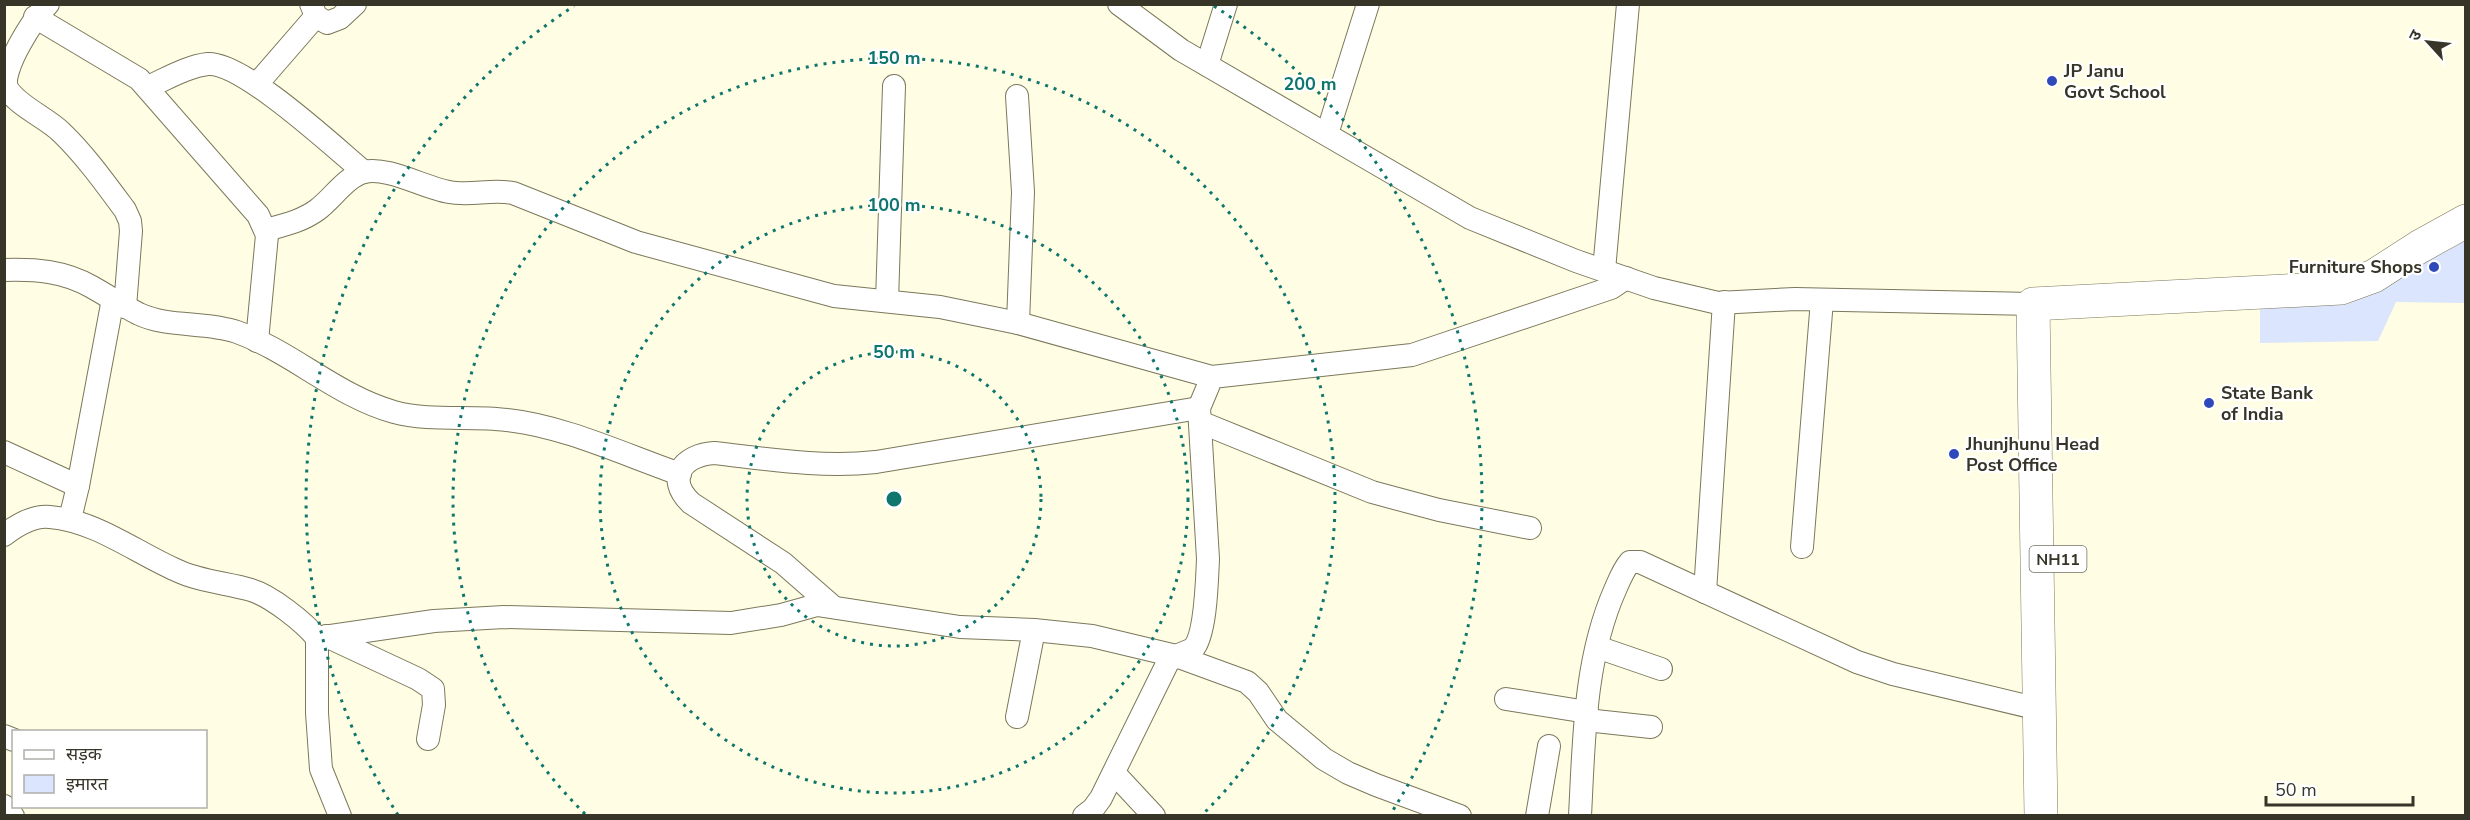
<svg xmlns="http://www.w3.org/2000/svg" width="2470" height="820" font-family="'Nunito Sans','Noto Sans Devanagari',sans-serif">
  <style>
    .building { fill: #dbe5fd }
    .lines { fill: none; stroke-linecap: round; stroke-linejoin: round }
    .minor-casing { stroke: #7b785b; stroke-width: 24 }
    .highway-casing { stroke: #7b785b; stroke-width: 34 }
    .minor { stroke: #fff; stroke-width: 22 }
    .highway { stroke: #fff; stroke-width: 33 }
    .ring { fill: none; stroke: #0f766e; stroke-width: 3; stroke-dasharray: 3 6 }
    .poi-dot { fill: #3049ba; stroke: #fff; stroke-width: 2 }
    .labels { text-anchor: middle; stroke-width: 4.5; stroke-linejoin: round; paint-order: stroke }
    .shield { fill: #fff; stroke: #727268; stroke-width: 1.5 }
    .shield-label { font-size: 16px; font-weight: bold; fill: #363528 }
    .poi-label { font-size: 18px; font-weight: bold; fill: #363528; stroke: #fff; text-anchor: start }
    .centre { fill: #0f766e; stroke: #fff; stroke-width: 3 }
    .ring-label { font-size: 18px; text-anchor: middle; font-weight: bold; fill: #0f766e; stroke: #fff; stroke-width: 4.5; stroke-linejoin: round; paint-order: stroke }
  </style>
  <rect width="100%" height="100%" fill="#fffde3"/>
  <!-- building -->
  <path class="building" d="M2466,236V303L2396,302L2378,341L2260,343V304Z"/>
  <g class="lines">
    <defs>
      <g id="minor">
        <path d="M48,4C34,18 0,70 7,88C16,105 47,118 61,132C85,155 105,183 125,210L130,221L131,231L125,307"/>
        <path d="M311,4L316,16L327,23L340,18L355,4"/>
        <path d="M1119,4L1181,50L1470,218L1576,261L1654,288L1718,303L1795,299L2033,304"/>
        <path d="M35,17L139,79L258,215L267,235L257,341"/>
        <path d="M1207,65L1226,4"/>
        <path d="M257,84L316,16"/>
        <path d="M148,87C166,79 188,66 208,64C243,62 334,147 364,172"/>
        <path d="M1017,96L1023,192L1018,323"/>
        <path d="M1327,134L1368,4"/>
        <path d="M266,230C284,225 302,221 317,210C332,199 346,177 364,172C387,166 425,188 449,192C470,196 492,189 513,193L636,242L834,296L940,307L1018,323L1212,377"/>
        <path d="M4,270C36,269 64,271 92,287C108,296 123,306 139,314C169,328 205,321 237,332C292,352 337,396 394,412C431,422 470,415 507,420C564,426 625,455 680,474"/>
        <path d="M1604,270L1628,4"/>
        <path d="M887,301L894,86"/>
        <path d="M1200,422L1372,492L1439,510L1530,528"/>
        <path d="M4,452L78,486"/>
        <path d="M70,519L78,486L113,299"/>
        <path d="M4,535C17,525 33,515 50,517C96,521 135,552 176,570C198,581 227,583 251,590C271,596 304,622 317,638V713L321,769L340,816"/>
        <path d="M1802,547L1822,300"/>
        <path d="M1705,592L1724,302"/>
        <path d="M831,605L783,563L691,503C665,478 683,455 714,453C768,459 821,468 876,462L1199,408"/>
        <path d="M326,636L418,679L433,689L434,705L428,739"/>
        <path d="M317,638L434,621L504,617L731,623L781,615L817,605L960,627L1034,630L1092,636L1176,656L1247,682L1258,692L1277,720L1324,759L1348,773L1376,785L1460,816"/>
        <path d="M1597,647L1661,669"/>
        <path d="M1506,699L1587,712"/>
        <path d="M1017,717L1034,630"/>
        <path d="M1586,720L1651,727"/>
        <path d="M4,736L14,740"/>
        <path d="M1114,773L1154,816"/>
        <path d="M4,806L13,816"/>
        <path d="M1084,816L1093,809L1101,798L1168,662L1176,656L1193,649C1206,635 1207,579 1208,559L1199,408L1212,377L1412,355L1611,288L1626,278"/>
        <path d="M1537,816L1549,746"/>
        <path d="M1580,816C1584,741 1584,660 1615,590C1619,581 1623,570 1630,562H1640L1857,662L1893,674L2039,709"/>
      </g>
      <path id="highway" d="M2041,816L2033,304L2341,288L2374,276L2419,247L2466,221"/>
    </defs>
    <!-- minor casing -->
    <use href="#minor" class="minor-casing"/>
    <!-- highway casing -->
    <use href="#highway" class="highway-casing"/>
    <!-- minor -->
    <use href="#minor" class="minor"/>
    <!-- highway -->
    <use href="#highway" class="highway"/>
  </g>
  <!-- distance rings -->
  <g class="ring">
    <circle cx="894" cy="499" r="147"/>
    <circle cx="894" cy="499" r="294"/>
    <path d="M585 814A441 441 0 1 1 1203 814"/>
    <path d="M398 815A588 588 0 0 1 574 6M1214 6A588 588 0 0 1 1390 815"/>
  </g>
  <!-- markers -->
  <g class="poi-dot">
    <circle cx="2052" cy="81" r="6"/>
    <circle cx="2434" cy="267" r="6"/>
    <circle cx="2209" cy="403" r="6"/>
    <circle cx="1954" cy="454" r="6"/>
  </g>
  <g class="labels">
    <!-- shield labels -->
    <rect class="shield" x="2029.5" y="546" width="57" height="26" rx="4.5"/>
    <g class="shield-label">
      <text x="2058" y="565">NH11</text>
    </g>
    <!-- poi labels -->
    <g class="poi-label">
      <text x="2064" y="77">JP Janu<tspan x="2064" dy="21">Govt School</tspan></text>
      <text x="2422" y="273" text-anchor="end">Furniture Shops</text>
      <text x="2221" y="399">State Bank<tspan x="2221" dy="21">of India</tspan></text>
      <text x="1966" y="450">Jhunjhunu Head<tspan x="1966" dy="21">Post Office</tspan></text>
    </g>
  </g>
  <circle cx="894" cy="499" r="9" class="centre"/>
  <g class="ring-label">
    <text x="894" y="64">150 m</text>
    <text x="1310" y="90">200 m</text>
    <text x="894" y="211">100 m</text>
    <text x="894" y="358">50 m</text>
  </g>
  <!-- border -->
  <rect width="2470" height="820" fill="none" stroke="#363528" stroke-width="12"/>
  <!-- legend -->
  <rect x="12" y="730" width="195" height="78" fill="#ffffff" stroke="#afaea9" stroke-width="1.5"/>
  <rect x="24" y="750" width="30" height="9" fill="#ffffff" stroke="#afaea9" stroke-width="1.5"/>
  <text x="66" y="760" font-size="18" fill="#363528">सड़क</text>
  <rect x="24" y="775" width="30" height="18" fill="#dbe5fd" stroke="#afaea9" stroke-width="1.5"/>
  <text x="66" y="790" font-size="18" fill="#363528">इमारत</text>
  <!-- north arrow -->
  <g transform="translate(2428 42) rotate(297)" stroke="#ffffff" stroke-width="4.5" paint-order="stroke">
  <path d="M0-4.5L10 22L0 15L-10 22Z" fill="#363528"/>
  <text y="-9" font-size="16" font-weight="bold" text-anchor="middle" fill="#363528">उ</text>
  </g>
  <!-- scale -->
  <path d="M2266 796v9h147v-9" fill="none" stroke="#363528" stroke-width="3"/>
  <text x="2275" y="796" font-size="18" fill="#363528" stroke="#ffffff" stroke-width="4.5" paint-order="stroke">50 m</text>
</svg>
